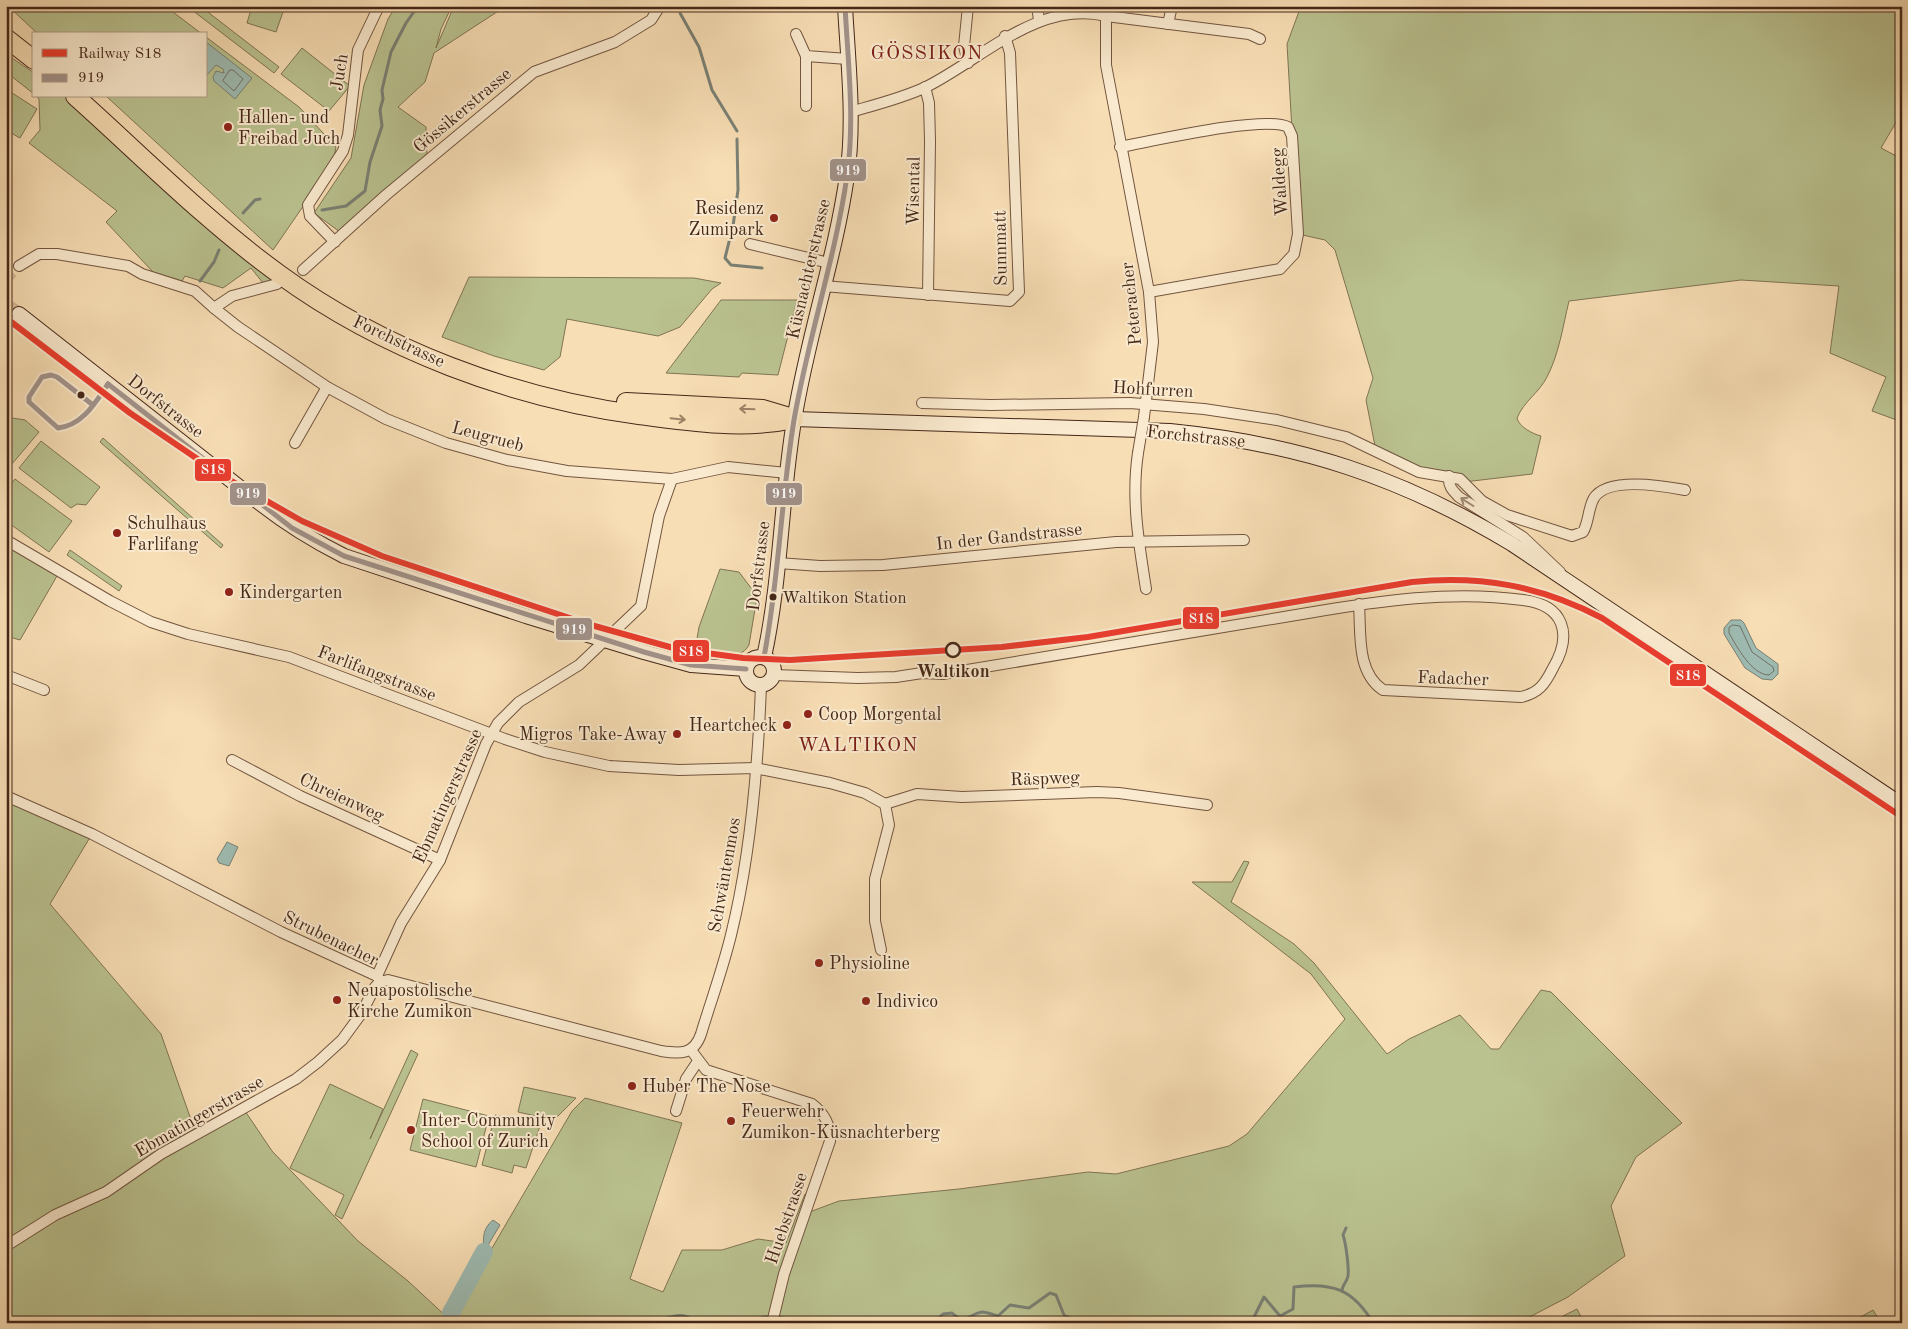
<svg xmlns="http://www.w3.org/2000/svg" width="1908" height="1329" font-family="'Old Standard TT',serif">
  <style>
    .green { fill: #bac290; stroke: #807454 }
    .water { fill: #9ebbb2; stroke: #7a8074 }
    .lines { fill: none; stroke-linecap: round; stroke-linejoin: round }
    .shore { stroke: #727165; stroke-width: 1 }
    .stream { stroke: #7a8074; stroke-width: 3 }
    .river { stroke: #9ebbb2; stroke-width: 18 }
    .street-tunnel { stroke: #d4b996; stroke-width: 10; stroke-dasharray: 10 5; stroke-linecap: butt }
    .secondary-tunnel { stroke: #d4b996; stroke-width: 14; stroke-dasharray: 14 7; stroke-linecap: butt }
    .street-casing { stroke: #72553f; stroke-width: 12 }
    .secondary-casing { stroke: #452718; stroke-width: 16 }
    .highway-casing { stroke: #452718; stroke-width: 20 }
    .street { stroke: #faeacf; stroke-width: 10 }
    .secondary { stroke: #faeacf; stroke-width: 14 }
    .highway { stroke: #f8deb5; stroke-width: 18 }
    .street-bridge-casing { stroke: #72553f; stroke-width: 12; stroke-linecap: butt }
    .street-bridge { stroke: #faeacf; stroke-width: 10 }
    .bus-1-casing { stroke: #faeacf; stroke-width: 9 }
    .bus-1 { stroke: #a2938c; stroke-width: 5 }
    .rail-1-casing { stroke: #faeacf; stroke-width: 10 }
    .rail-1 { stroke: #eb3c2e; stroke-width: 6 }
    .oneway { stroke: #9e8266 }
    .oneway2 { stroke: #a08874 }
    .poi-dot { fill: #8f2418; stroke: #faeacf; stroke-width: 2 }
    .bus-dot { fill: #452718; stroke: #faeacf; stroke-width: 2 }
    .stop-dot { fill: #faeacf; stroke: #452718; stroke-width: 2.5 }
    .labels { text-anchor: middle; stroke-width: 4; stroke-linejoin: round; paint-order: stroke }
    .bus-label { font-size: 17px; fill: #452718; stroke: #faeacf; text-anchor: start }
    .street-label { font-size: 18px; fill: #452718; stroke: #faeacf }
    .poi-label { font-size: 18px; fill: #452718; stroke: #faeacf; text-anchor: start }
    .stop-label { font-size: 18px; font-weight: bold; fill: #452718; stroke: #faeacf }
    .quarter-label { font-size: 20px; letter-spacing: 1px; fill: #7a1f14; stroke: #faeacf }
    .line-badge { stroke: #faeacf; stroke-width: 2 }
    .badge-label { font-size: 14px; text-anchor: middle; font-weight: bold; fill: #fff }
  </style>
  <rect width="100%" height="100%" fill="#f8deb5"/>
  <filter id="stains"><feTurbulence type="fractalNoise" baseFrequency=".004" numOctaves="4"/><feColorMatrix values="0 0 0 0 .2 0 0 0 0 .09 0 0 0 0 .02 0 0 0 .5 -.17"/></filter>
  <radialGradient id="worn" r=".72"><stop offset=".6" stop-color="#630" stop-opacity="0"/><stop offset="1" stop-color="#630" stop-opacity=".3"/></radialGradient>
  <!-- green -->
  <g class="green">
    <path d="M8,6H165L202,34H38Z"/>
    <path d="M196,6H200L279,67L274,73L192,10Z"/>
    <path d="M252,6H285L276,32L247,23Z"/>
    <path d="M396,6H452L441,29L436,48L454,6H506L434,53L425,82L398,107L426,127L427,155L340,232L314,213L351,158L364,85L388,19Z"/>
    <path d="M1301,6H1902V112L1881,148L1902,159V422L1872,411L1886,377L1830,353L1839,286L1741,280L1569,301C1563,326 1559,354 1547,377C1539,393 1524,401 1517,418C1519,427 1533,434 1541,436L1532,474L1464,482L1433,475L1376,451L1366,400L1373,378L1335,250L1325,240L1298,234L1287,44Z"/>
    <path d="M206,37L299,107L336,147L333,163L273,250L106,96H206Z"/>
    <path d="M302,48L350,86L329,111L281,74Z"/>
    <path d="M6,54L34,73V94L6,72Z"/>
    <path d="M6,89L37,109L20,138L6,130Z"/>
    <path d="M36,96H64L275,280L263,283L251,268L223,288L185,276L182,281L153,272L106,222L117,211L29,143L40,130L39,99Z"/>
    <path d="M469,277L694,278L721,283L712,289L680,327L658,336L567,319L560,357L544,370L494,356L442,337Z"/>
    <path d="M721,300H797L778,375L742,373L739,377L666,373Z"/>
    <path d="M6,417L25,420L39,432L6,471Z"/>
    <path d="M103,438L223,545L221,548L100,442Z"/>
    <path d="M41,441L100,487L86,505L77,504L71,508L19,468Z"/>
    <path d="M15,479L72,521L49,552L6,521V491Z"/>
    <path d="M6,545L57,576L20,640L6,636Z"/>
    <path d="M70,550L122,586L119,591L67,555Z"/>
    <path d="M720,569L739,572L751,588L758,591L749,645C739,663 712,654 695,651L699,627Z"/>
    <path d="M6,796L92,834L50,904L161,1034L196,1134L243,1108L272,1151L358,1241L408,1281L450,1320L572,1111L585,1098L682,1123L630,1279L663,1292L682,1250H722L758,1239L786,1243L805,1194L809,1195L804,1214L839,1201L959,1189L1088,1172L1116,1174L1229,1146L1247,1134L1345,1019L1311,974L1192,882H1232L1244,861L1249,862L1231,902L1294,944L1314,963L1387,1054L1409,1039L1460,1015L1491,1049H1499L1541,990L1551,992L1682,1123L1636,1157L1611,1206L1625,1256L1568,1297L1518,1323H6Z"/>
    <path d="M411,1050L418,1054L342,1219L335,1215L344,1195L290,1168L330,1084L383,1109L370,1139Z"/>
    <path d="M524,1087L576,1098L554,1120L518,1112Z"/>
    <path d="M423,1099L489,1116L476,1167L410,1150Z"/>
    <path d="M495,1115L540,1126L526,1168L514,1165L512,1173L482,1165Z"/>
    <path d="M1577,1309L1584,1323H1566L1563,1316Z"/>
    <path d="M1873,1310L1881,1323H1850Z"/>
  </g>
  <!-- water -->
  <g class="water">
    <path d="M206,42L252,78L235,99L214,81L213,77L216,71L224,73L223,69L216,65L206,76Z"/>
    <path d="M1731,620H1741L1744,623L1756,648L1778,664V674L1772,680L1762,679L1745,668L1724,634V628Z"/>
    <path d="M227,842L238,847L229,866L219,863L217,859Z"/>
    <path d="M493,1220L500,1225L484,1252C483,1239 482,1229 493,1220Z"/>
  </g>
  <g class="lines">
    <!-- shore -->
    <g class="shore">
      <path d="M230,70H233L243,79L234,91L223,81Z"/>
      <path d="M1733,625L1740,626L1752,652L1773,667L1774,671L1769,675C1752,675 1737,647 1729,633V628Z"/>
    </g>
    <!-- stream -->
    <g class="stream">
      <path d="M680,13L699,47L712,90L737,131"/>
      <path d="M737,139L738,190L733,226L725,258L731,265L762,268"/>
      <path d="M322,210L346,206L365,191L370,162L382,126L380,110L383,99L382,90L391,52L406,23L418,6"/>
      <path d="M243,213L255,200L260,199"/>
      <path d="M200,281L214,262L219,250"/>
      <path d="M1342,1291C1342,1285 1347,1282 1348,1276C1349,1268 1346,1243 1343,1235L1346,1228"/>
      <path d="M649,1323C664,1321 683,1307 695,1323"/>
      <path d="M712,1323L716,1319L721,1323"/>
      <path d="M731,1323L742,1320L751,1322L764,1317H779L804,1323"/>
      <path d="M903,1323L908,1319L917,1323"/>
      <path d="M933,1323L943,1314L952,1313C966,1326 968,1314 982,1312C987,1312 994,1315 998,1316L1010,1305L1029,1308L1050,1293L1056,1295L1064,1315L1081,1323"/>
      <path d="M1251,1323L1264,1297L1280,1316L1293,1309L1294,1287C1332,1282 1353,1289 1373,1323"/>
    </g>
    <!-- river -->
    <path class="river" d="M451,1313L484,1252"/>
    <!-- street-tunnel -->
    <path class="street-tunnel" d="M6,280L19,266"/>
    <!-- secondary-tunnel -->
    <path class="secondary-tunnel" d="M6,305L19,314"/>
    <defs>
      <g id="street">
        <path d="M968,6L964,46L968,63"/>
        <path d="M1037,6L1039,20"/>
        <path d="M1106,16V65L1149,292L1153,342L1144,417"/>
        <path d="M1168,24L1172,6"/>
        <path d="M796,34L806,56L848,59"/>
        <path d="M925,87L929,103L930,141L928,295"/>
        <path d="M806,106V56"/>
        <path d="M850,112C875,105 903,98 926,87C982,59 1038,0 1106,16L1249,34L1260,39"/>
        <path d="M1120,147C1153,141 1264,115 1288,127L1292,136L1298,234L1294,254L1280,269L1149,292"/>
        <path d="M335,242L310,216L308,205L343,151L348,135L358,50L378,8"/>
        <path d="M750,244L829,263"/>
        <path d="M19,266L39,254H57L128,266L142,274L195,291L214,308L232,296L277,284"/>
        <path d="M303,270L386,195L534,72L615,42L651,20L660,6"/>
        <path d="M823,286L1010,301L1019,292L1010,53L1005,36"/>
        <path d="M214,308L238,327L327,387L386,419L446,443L507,460L567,471L672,479L728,467L787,473"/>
        <path d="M922,403L991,405L1130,403L1204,409L1277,420L1346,437L1419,472L1460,479L1482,501L1507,515L1572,536L1583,532C1589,522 1588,508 1594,498C1608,476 1664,486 1685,490"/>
        <path d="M295,443L327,387"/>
        <path d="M1138,453C1131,499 1139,544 1146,589"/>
        <path d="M1449,476C1448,486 1452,490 1459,497L1523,537L1560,572"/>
        <path d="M6,540L110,601L151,622L188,634L289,657L505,739L545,752L609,766L679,770L755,768L830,783L865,793L885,804"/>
        <path d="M778,563L820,566L883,565L1116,542L1244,540"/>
        <path d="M6,675L44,690"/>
        <path d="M774,675L858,678L896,677L922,673L943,674L1308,613C1378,601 1452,590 1523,600C1564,605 1573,634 1553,668C1545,684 1539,693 1521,697L1383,690C1356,672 1361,633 1359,604"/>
        <path d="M232,760L300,796L440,860"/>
        <path d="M6,796L92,834L281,932L377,976L380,981"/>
        <path d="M885,804L917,794L962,797L1097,792L1119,793L1207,805"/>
        <path d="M881,950L875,921V879L889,825L885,804"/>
        <path d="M377,976L401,923L440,860L486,744L498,723L519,702L579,665L641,606L659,516L672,479"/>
        <path d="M380,982L388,980L661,1051C680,1054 694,1055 701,1034C711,1001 723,968 731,935C751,854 758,768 761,685"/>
        <path d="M691,1050L706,1070L812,1104C825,1114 831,1125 830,1141L784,1274L772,1323"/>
        <path d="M676,1111L686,1079L698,1061"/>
        <path d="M6,1246L55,1215L106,1192L161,1154L296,1079L318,1062L342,1040L361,1014L375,987L380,982"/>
      </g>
      <g id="secondary">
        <path d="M19,314L261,504C288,525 314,541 344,556L526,616L644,652L691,665L746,669"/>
        <path d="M794,419L1170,431C1299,444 1401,477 1512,544L1902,805"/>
        <path d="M764,657C781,580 781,499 794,421C807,338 835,259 847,176C855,121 848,62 845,6"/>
        <circle cx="760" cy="671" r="14"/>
      </g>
      <g id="highway">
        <path d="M6,38L34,60"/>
        <path d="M75,96C142,156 206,221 279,274C383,350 512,398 639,415C690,422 744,430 794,419"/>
        <path d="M626,402L763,409L793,418"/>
      </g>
    </defs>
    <!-- street casing -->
    <use href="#street" class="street-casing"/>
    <!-- secondary casing -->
    <use href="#secondary" class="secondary-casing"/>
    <!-- highway casing -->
    <use href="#highway" class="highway-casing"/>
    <!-- street -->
    <use href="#street" class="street"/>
    <!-- secondary -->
    <use href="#secondary" class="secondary"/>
    <!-- highway -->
    <use href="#highway" class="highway"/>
    <defs>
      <path id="street-bridge" d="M1138,453L1144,417"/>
    </defs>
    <!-- street-bridge casing -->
    <use href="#street-bridge" class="street-bridge-casing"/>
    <!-- street-bridge -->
    <use href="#street-bridge" class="street-bridge"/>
    <defs>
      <g id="bus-1">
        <path d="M108,384L292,528L344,556L644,652L691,665L746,669"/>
        <path d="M93,405L57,377L51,375L42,377L29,397V402L58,428C83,425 95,403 108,384"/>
        <path d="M764,657C779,579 781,499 794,420C808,338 835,259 847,176C855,120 848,63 845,6"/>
      </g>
    </defs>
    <!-- bus-1 casing -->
    <use href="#bus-1" class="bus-1-casing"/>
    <!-- bus-1 -->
    <use href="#bus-1" class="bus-1"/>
    <defs>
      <path id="rail-1" d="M6,318L130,413L221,475L302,521L382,556L591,625L677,649L743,658L790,660L1002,647L1088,637L1412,582C1481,575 1541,586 1602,618L1902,817"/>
    </defs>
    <!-- rail-1 casing -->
    <use href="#rail-1" class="rail-1-casing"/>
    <!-- rail-1 -->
    <use href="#rail-1" class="rail-1"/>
  </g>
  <!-- one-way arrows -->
  <defs><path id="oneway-shaft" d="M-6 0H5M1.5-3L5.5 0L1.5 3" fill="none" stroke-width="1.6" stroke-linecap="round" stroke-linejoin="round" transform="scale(1.25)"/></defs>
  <g class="oneway">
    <use href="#oneway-shaft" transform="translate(747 409) rotate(-178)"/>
    <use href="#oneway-shaft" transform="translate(678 419) rotate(6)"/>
  </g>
  <use class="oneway2" href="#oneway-shaft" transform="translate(1467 502) rotate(-148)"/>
  <!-- markers -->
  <g class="poi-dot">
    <circle cx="228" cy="127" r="5"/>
    <circle cx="774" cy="218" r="5"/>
    <circle cx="117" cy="533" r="5"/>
    <circle cx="229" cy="592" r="5"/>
    <circle cx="808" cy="714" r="5"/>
    <circle cx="787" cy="725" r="5"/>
    <circle cx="677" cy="734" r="5"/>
    <circle cx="819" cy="963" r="5"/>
    <circle cx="337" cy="1000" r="5"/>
    <circle cx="866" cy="1001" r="5"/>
    <circle cx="632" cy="1086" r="5"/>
    <circle cx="731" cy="1121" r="5"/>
    <circle cx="411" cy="1130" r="5"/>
  </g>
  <g class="bus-dot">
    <circle cx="81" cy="395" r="4.5"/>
    <circle cx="773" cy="597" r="4.5"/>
  </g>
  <circle class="stop-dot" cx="953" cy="650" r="7"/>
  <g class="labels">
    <!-- bus labels -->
    <g class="bus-label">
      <text x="782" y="603">Waltikon Station</text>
    </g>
    <!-- street labels -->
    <g class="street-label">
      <text transform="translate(339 72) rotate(-81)" y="6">Juch</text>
      <text transform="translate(462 110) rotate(-40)" y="6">Gössikerstrasse</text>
      <text transform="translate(1279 182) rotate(-94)" y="6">Waldegg</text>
      <text transform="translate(913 191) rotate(-89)" y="6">Wisental</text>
      <text transform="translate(1000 248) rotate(-91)" y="6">Sunnmatt</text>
      <text transform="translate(808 269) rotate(-77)" y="6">Küsnachterstrasse</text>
      <text transform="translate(1131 304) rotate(-96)" y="6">Peteracher</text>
      <text transform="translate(399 341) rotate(25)" y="6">Forchstrasse</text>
      <text transform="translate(1153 389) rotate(3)" y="6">Hohfurren</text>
      <text transform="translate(166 406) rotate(38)" y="6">Dorfstrasse</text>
      <text transform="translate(488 436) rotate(15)" y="6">Leugrueb</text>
      <text transform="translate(1196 436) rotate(6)" y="6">Forchstrasse</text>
      <text transform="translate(1009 536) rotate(-6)" y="6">In der Gandstrasse</text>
      <text transform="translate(758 566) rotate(-83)" y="6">Dorfstrasse</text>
      <text transform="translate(377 673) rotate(21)" y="6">Farlifangstrasse</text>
      <text transform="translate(1453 678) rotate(2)" y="6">Fadacher</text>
      <text transform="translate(1045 778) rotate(-2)" y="6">Räspweg</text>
      <text transform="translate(447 796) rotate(-66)" y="6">Ebmatingerstrasse</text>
      <text transform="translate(342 797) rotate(25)" y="6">Chreienweg</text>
      <text transform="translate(724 875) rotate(-80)" y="6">Schwäntenmos</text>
      <text transform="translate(331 938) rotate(26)" y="6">Strubenacher</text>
      <text transform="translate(199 1116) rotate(-30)" y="6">Ebmatingerstrasse</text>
      <text transform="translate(786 1218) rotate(-71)" y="6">Huebstrasse</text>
    </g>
    <!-- poi labels -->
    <g class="poi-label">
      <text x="238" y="123">Hallen- und<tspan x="238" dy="21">Freibad Juch</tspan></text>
      <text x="764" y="214" text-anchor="end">Residenz<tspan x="764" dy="21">Zumipark</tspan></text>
      <text x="127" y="529">Schulhaus<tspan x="127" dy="21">Farlifang</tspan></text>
      <text x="239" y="598">Kindergarten</text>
      <text x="818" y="720">Coop Morgental</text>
      <text x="777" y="731" text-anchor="end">Heartcheck</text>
      <text x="667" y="740" text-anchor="end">Migros Take-Away</text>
      <text x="829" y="969">Physioline</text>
      <text x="347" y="996">Neuapostolische<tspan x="347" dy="21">Kirche Zumikon</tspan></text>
      <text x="876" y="1007">Indivico</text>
      <text x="642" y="1092">Huber The Nose</text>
      <text x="741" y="1117">Feuerwehr<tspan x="741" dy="21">Zumikon-Küsnachterberg</tspan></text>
      <text x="421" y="1126">Inter-Community<tspan x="421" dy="21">School of Zurich</tspan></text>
    </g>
    <!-- stop labels -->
    <g class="stop-label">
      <text x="953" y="677">Waltikon</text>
    </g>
    <!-- quarter labels -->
    <g class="quarter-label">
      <text x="927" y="59">GÖSSIKON</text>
      <text x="858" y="751">WALTIKON</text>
    </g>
  </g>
  <g class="line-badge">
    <rect x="829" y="158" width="38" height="24" rx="5" fill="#a2938c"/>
    <rect x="194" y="458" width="38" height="24" rx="5" fill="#eb3c2e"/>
    <rect x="765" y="482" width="38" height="24" rx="5" fill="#a2938c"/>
    <rect x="229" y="482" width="38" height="24" rx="5" fill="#a2938c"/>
    <rect x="1182" y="606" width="38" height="24" rx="5" fill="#eb3c2e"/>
    <rect x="555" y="617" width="38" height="24" rx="5" fill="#a2938c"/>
    <rect x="672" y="639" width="38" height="24" rx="5" fill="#eb3c2e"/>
    <rect x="1669" y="663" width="38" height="24" rx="5" fill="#eb3c2e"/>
  </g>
  <g class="badge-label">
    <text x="848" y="175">919</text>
    <text x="213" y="474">S18</text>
    <text x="784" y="498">919</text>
    <text x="248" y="498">919</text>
    <text x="1201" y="623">S18</text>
    <text x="574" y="634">919</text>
    <text x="691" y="656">S18</text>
    <text x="1688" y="680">S18</text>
  </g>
  <!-- margin -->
  <rect width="1908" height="1329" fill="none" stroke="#f8deb5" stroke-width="25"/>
  <rect x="8" y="8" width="1893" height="1314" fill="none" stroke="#452718" stroke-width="2.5"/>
  <rect x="12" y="12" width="1883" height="1304" fill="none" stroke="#452718"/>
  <!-- legend -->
  <rect x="32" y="32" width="175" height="65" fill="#faeacf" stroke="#b29c86"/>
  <rect x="42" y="49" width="25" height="8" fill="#eb3c2e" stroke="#b29c86"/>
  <text x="78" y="58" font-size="15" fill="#452718">Railway S18</text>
  <rect x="42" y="74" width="25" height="8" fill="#a2938c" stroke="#b29c86"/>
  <text x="78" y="82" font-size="15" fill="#452718">919</text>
  <rect width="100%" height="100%" filter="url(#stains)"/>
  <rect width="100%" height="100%" fill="url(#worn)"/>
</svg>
